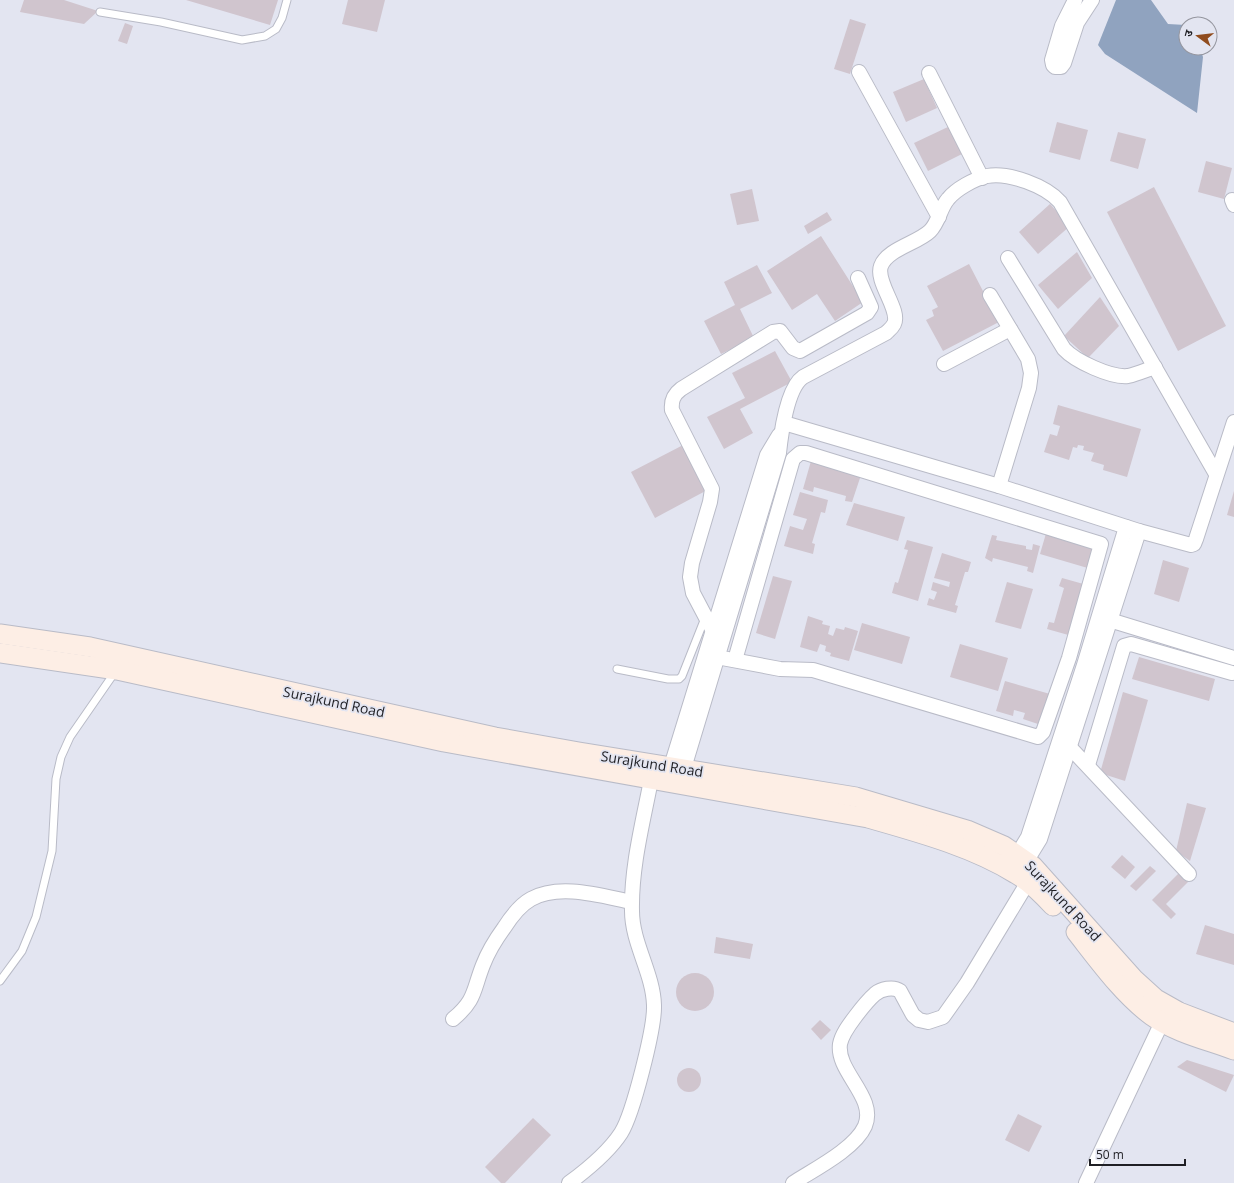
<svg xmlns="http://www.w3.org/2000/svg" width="1234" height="1183" font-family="'Open Sans','Noto Sans Devanagari',sans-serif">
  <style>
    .water { fill: #90a3bf }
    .building { fill: #d0c5ce }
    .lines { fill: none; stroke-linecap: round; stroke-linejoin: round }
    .lane-casing { stroke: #b9bbc7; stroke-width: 9 }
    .street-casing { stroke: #b9bbc7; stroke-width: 16 }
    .secondary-casing { stroke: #b9bbc7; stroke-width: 21 }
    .lane { stroke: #fff; stroke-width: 7 }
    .street { stroke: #fff; stroke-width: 14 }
    .secondary { stroke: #fdeee5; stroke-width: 19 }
    .labels { text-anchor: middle; stroke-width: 3.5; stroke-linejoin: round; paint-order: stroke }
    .street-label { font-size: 14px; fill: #1f1f24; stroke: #e3e5f1 }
  </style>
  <rect width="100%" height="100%" fill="#e3e5f1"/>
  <!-- water -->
  <path class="water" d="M1116,0H1151L1168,24L1186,25V48H1200L1203,57L1197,113L1105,54L1098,45Z"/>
  <!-- building -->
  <g class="building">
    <path d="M24,0H64L98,11L84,24L20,12Z"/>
    <path d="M186,0H278L270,25Z"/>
    <path d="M348,0H385L377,32L342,24Z"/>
    <path d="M850,19L866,24L850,74L834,69Z"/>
    <path d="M125,23L133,26L127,44L118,41Z"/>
    <path d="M924,79L937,108L906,122L893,92Z"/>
    <path d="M1057,122L1088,130L1080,160L1049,152Z"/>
    <path d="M950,126L964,153L928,171L914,143Z"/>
    <path d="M1118,132L1146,139L1138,169L1110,161Z"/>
    <path d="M1206,161L1232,168L1224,199L1198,192Z"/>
    <path d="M1154,187L1226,326L1178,351L1107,212Z"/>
    <path d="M752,189L759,221L737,225L730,194Z"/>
    <path d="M1050,204L1070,226L1038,254L1019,232Z"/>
    <path d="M827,212L832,220L808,234L804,226Z"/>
    <path d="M821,236L863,302L835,321L817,294L792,310L767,271Z"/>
    <path d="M1077,252L1092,278L1058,309L1038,285Z"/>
    <path d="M969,264L999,322L943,351L926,320L934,316L932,310L938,307L927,286Z"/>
    <path d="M757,265L772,293L740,309L754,338L721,354L704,321L735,305L724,282Z"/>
    <path d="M1100,297L1119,326L1088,358L1064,336Z"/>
    <path d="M775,351L792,382L740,409L753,433L724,449L707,417L745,398L732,373Z"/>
    <path d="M1058,405L1141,429L1127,477L1103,470L1104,465L1091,461L1094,453L1083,450L1084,446L1078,445L1077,448L1073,447L1069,460L1044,452L1050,434L1057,436L1060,426L1053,424Z"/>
    <path d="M687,443L711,488L655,518L631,472Z"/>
    <path d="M811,461L861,475L852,502L845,501L846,496L814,487L813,492L803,489Z"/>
    <path d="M1234,491V517L1227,515Z"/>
    <path d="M800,492L828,500L825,513L821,512L812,543L815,544L813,554L784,546L790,526L803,530L807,519L793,515Z"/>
    <path d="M854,503L905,517L898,541L846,525Z"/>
    <path d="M1047,530L1098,545L1091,569L1040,554Z"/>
    <path d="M992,535L997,536L996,540L1026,546V549L1032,550L1033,544L1040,546L1033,573L1027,571L1028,567L993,558L992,562L985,558Z"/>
    <path d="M907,540L933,547L918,601L892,593L895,582L898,583L908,550L904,549Z"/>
    <path d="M942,553L971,562L968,572H965L955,605L958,606L956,613L927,605L929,598L934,600L937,592L931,590L933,582L949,587L950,582L934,578Z"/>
    <path d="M1163,560L1189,568L1179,602L1154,594Z"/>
    <path d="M773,576L792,581L775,639L756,633Z"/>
    <path d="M1062,578L1087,585L1072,636L1047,629L1049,622L1054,623L1064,588L1059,586Z"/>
    <path d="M1007,582L1033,589L1021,629L995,622Z"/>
    <path d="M808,616L823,621L822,624L830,626L828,634L833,636L836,628L844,630L845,627L858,631L849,661L830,656L831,653L825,651L826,646L820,644L817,652L800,647Z"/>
    <path d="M862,623L910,637L902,664L854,650Z"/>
    <path d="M960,644L1008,658L998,691L950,677Z"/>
    <path d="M1139,657L1215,679L1209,701L1132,679Z"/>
    <path d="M1005,681L1050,694L1041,725L1023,719L1025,713L1014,710L1013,716L996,711Z"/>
    <path d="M1123,692L1148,700L1125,781L1100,773Z"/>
    <path d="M1187,803L1206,808L1190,861L1176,851Z"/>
    <path d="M1122,855L1135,867L1125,879L1111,867Z"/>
    <path d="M1150,866L1156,871L1136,891L1130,886Z"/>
    <path d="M1181,871L1190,880L1166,904L1176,914L1171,919L1152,900Z"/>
    <path d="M1205,925L1234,934V965L1196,954Z"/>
    <path d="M716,937L753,944L750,959L714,953Z"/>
    <circle cx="695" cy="992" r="19"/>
    <path d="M820,1020L831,1030L821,1040L811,1029Z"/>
    <path d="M1187,1060L1234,1075L1226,1092L1177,1067Z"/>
    <circle cx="689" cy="1080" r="12"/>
    <path d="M1018,1114L1042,1126L1029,1152L1005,1140Z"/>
    <path d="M533,1118L551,1135L505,1183H501L485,1167Z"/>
  </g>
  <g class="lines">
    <defs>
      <g id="lane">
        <path d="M100,12L161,22L242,40L265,36L276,29L282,18L287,0"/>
        <path d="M617,669L668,679H679L682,676L705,618"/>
        <path d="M0,981L22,951L36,917L52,851L56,779L61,757L70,737L115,672"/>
      </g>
      <g id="street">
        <path d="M1075,0L1062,26L1052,60L1053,65L1055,67H1061L1064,63L1077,23L1092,0"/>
        <path d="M859,72L939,217"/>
        <path d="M929,73L982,178"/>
        <path d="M1232,200L1234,205"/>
        <path d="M1008,258L1064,349C1075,361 1111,378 1128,376C1137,374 1146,370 1155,367"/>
        <path d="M990,295L1028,359L1031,373L1029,388L999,486"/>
        <path d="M944,364L1010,329"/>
        <path d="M784,423L999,486L1139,531L1191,545L1194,544L1196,539L1234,422"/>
        <path d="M1103,618L1234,658"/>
        <path d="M713,631L693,593L690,577L692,563L710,502L712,489L672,410C671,401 673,395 681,389L773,332L780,331L793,348L800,351L867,313L871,307L858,278"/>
        <path d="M706,655L780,669L813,670L1038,737L1043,732L1069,658L1101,544L806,453H800L793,459L735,660"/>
        <path d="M1063,740L1189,874"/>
        <path d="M1088,765L1124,646L1131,644L1232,673"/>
        <path d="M668,776L767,455L779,435"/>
        <path d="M681,778L779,453C781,434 787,388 803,377L886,333C889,330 892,328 894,324C901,310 875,282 881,266C887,249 918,243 930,231C939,222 940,208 948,199C956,189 974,179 987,176C1009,172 1046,186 1060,202L1216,474"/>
        <path d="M1012,863L1028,837L1084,665L1126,527"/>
        <path d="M1021,870L1040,839L1139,531"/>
        <path d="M453,1019C476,1000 473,990 483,965C488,952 496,939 504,928C511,917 520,905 531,899C560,883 601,896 632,902"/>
        <path d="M569,1183C588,1169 608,1153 621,1133C633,1114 655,1027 654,1005C653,973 632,943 632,911C631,867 643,822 651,780"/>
        <path d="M793,1183C813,1170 855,1149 865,1126C877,1097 836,1072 840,1044C842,1034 849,1025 855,1017C861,1009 867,1001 875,994C881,989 893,986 900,991L913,1015L919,1020L928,1022L943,1017L967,983L1028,882"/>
        <path d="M1086,1183L1162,1022"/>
      </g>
      <g id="secondary">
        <path d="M0,634L90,647L495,737L579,752L856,797L967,830L1004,846L1033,866L1134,979L1156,999L1179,1012L1234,1033"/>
        <path d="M0,653L117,670L444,742L868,818C917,832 973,847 1016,874C1030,882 1042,894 1053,906"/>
        <path d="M1076,932C1098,960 1123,995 1152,1016C1176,1033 1207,1040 1234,1050"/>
      </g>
    </defs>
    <!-- lane casing -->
    <use href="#lane" class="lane-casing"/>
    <!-- street casing -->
    <use href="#street" class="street-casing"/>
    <!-- secondary casing -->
    <use href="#secondary" class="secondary-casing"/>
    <!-- lane -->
    <use href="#lane" class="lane"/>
    <!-- street -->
    <use href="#street" class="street"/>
    <!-- secondary -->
    <use href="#secondary" class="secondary"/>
  </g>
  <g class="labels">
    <!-- street labels -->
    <g class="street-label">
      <text transform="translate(334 702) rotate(12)" y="5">Surajkund Road</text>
      <text transform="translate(652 764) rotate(9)" y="5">Surajkund Road</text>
      <text transform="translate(1063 901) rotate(47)" y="5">Surajkund Road</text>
    </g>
  </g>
  <!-- north arrow -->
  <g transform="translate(1198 36) rotate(285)"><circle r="19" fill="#e3e5f1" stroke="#95969f"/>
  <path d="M0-3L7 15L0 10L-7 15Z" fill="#904c1e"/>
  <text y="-6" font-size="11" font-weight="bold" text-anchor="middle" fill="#1f1f24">उ</text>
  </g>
  <!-- scale -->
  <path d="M1090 1159v6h95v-6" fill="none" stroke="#1f1f24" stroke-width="2"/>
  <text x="1096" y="1159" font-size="12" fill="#1f1f24" stroke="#e3e5f1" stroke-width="3" paint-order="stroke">50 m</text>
</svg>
